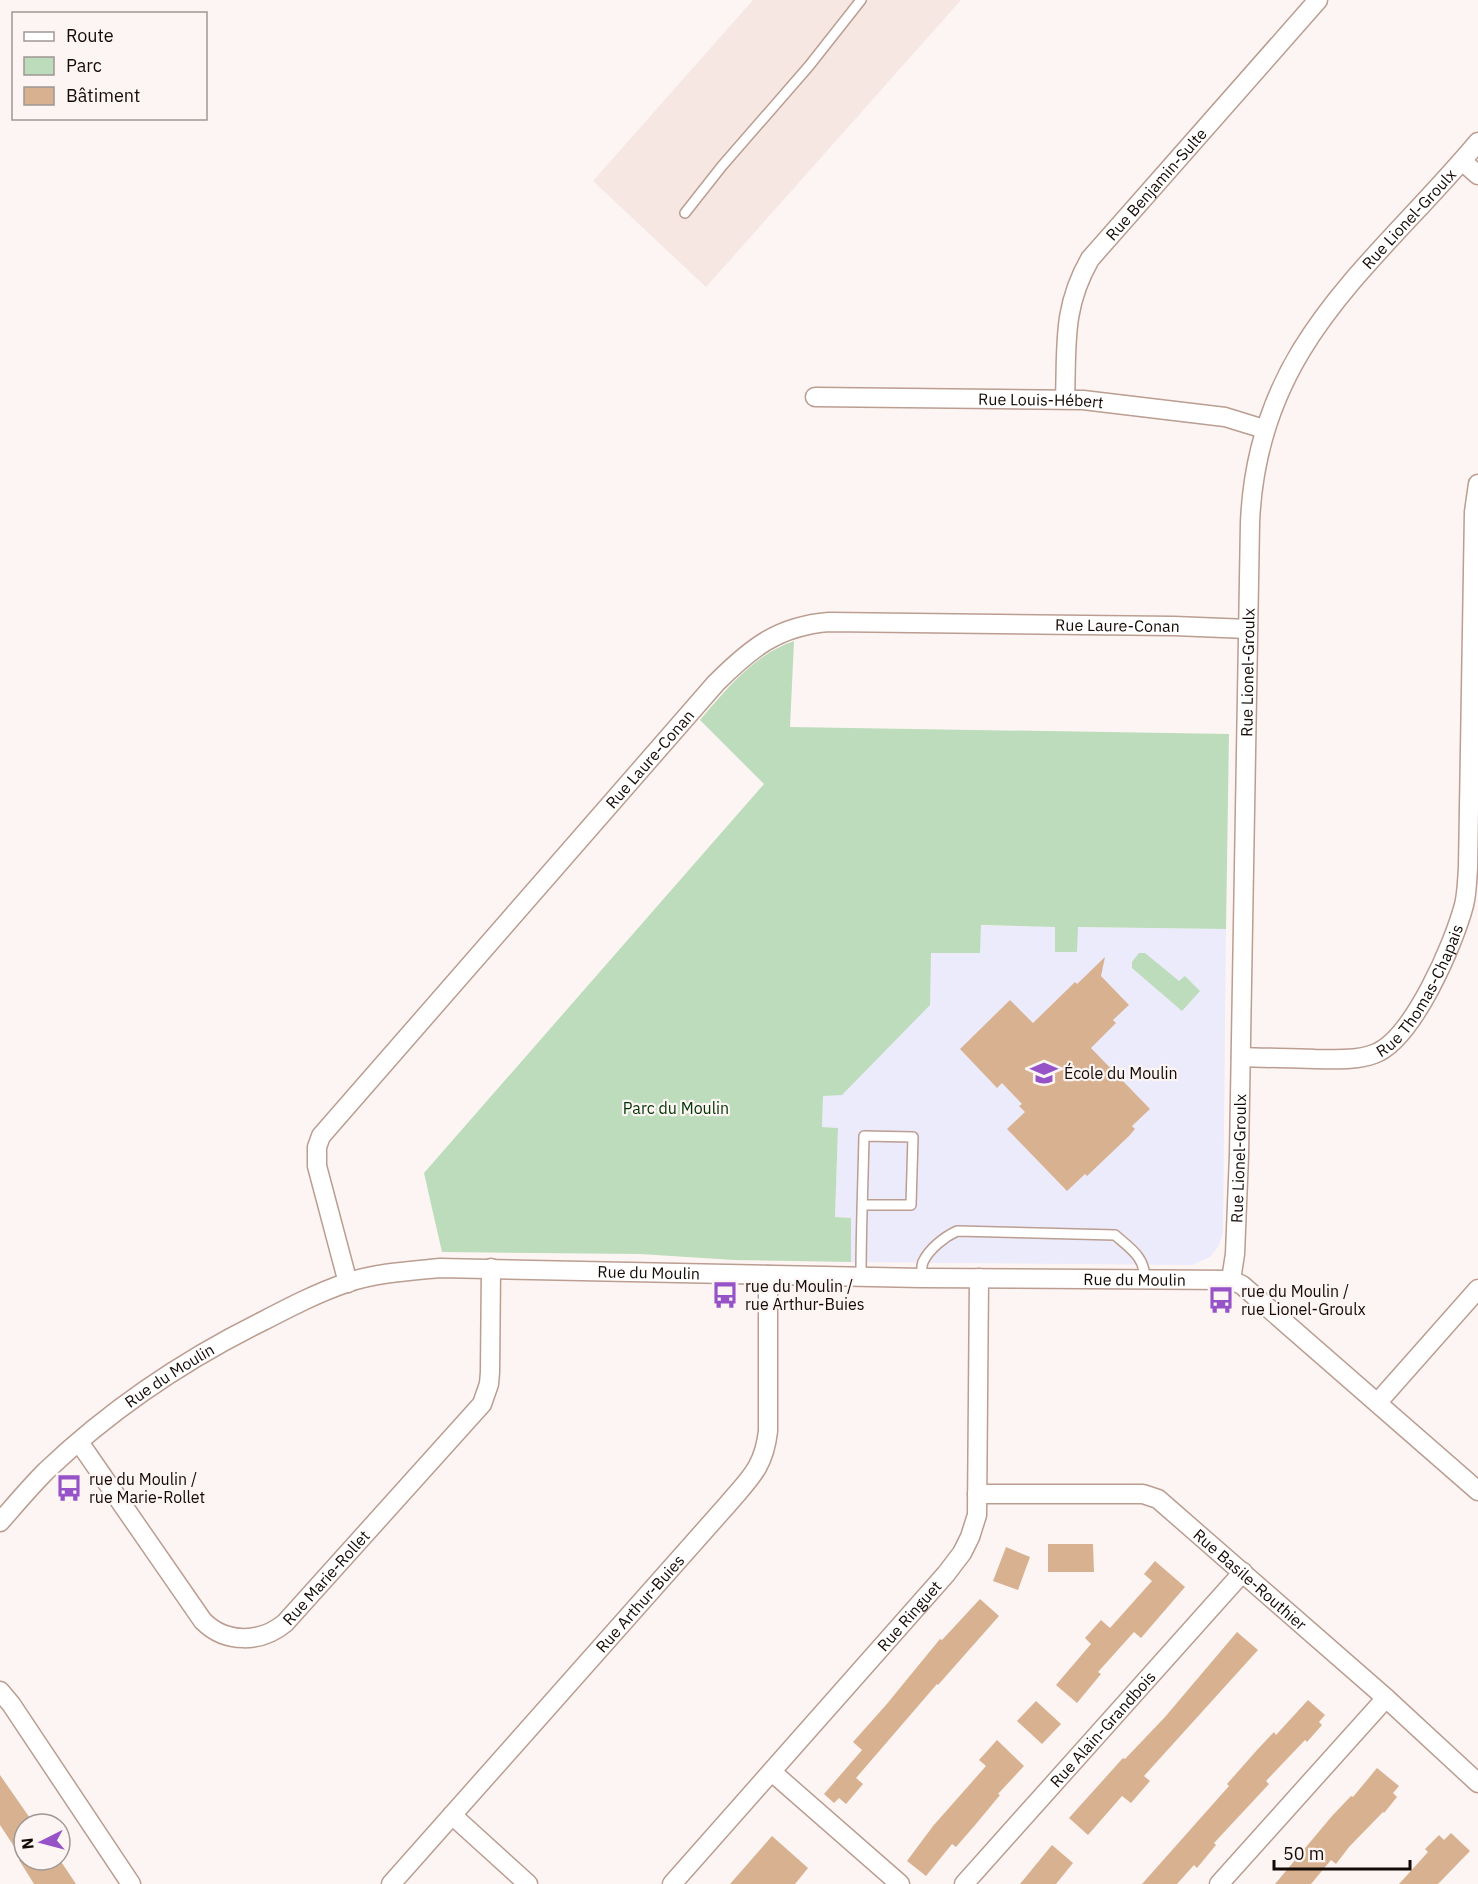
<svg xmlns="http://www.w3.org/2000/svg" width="1478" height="1884" font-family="'IBM Plex Sans',sans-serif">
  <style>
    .built { fill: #f7e7e2 }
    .education { fill: #ecebfc }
    .green { fill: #bcdcbb }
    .building { fill: #d8b290 }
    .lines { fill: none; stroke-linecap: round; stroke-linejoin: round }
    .service-casing { stroke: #bb9d91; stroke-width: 12 }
    .minor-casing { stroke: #bb9d91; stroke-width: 21 }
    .service { stroke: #fff; stroke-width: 9 }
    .minor { stroke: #fff; stroke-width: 18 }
    .labels { text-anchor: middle; stroke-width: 4.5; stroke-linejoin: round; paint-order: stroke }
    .street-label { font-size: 16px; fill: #140a06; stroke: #fcf5f3 }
    .poi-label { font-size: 16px; fill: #140a06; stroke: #fcf5f3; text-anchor: start }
    .park-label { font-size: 16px; fill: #003504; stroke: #fcf5f3 }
  </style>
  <rect width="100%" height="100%" fill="#fcf5f3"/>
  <!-- built -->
  <path class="built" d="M753,0H961L706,287L593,181Z"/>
  <!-- education -->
  <path class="education" d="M931,925L1226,929L1223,1233L1218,1247L1210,1257L1192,1265L851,1262V1218L835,1217L838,1128L822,1127L823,1096Z"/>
  <!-- green -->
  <g class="green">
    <path d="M794,641L790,727L1229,734L1226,929L1078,927L1077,952H1055V927L981,925L980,953H931L930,1005L842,1095L823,1096L822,1127L838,1128L835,1217L851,1218V1262L734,1260L640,1254L442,1252L424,1173L764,784L700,720C727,689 753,655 794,641Z"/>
    <path d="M1139,953H1145L1179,981L1185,976L1200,991L1182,1011L1132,968V962Z"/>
  </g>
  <!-- building -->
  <g class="building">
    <path d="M1105,957L1101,976L1129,1005L1113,1020L1116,1023L1091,1048L1150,1109L1132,1126L1135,1129L1129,1136L1087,1176L1085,1174L1067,1191L1007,1129L1025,1112L1019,1106L1022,1104L1002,1083L997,1088L960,1049L1010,1000L1033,1023L1075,982L1077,984Z"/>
    <path d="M1048,1544H1093L1094,1572H1048Z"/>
    <path d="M1006,1547L1030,1557L1018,1590L993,1581Z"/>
    <path d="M1155,1561L1185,1587L1141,1638L1134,1632L1098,1672L1101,1674L1077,1703L1056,1685L1091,1644L1085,1638L1101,1620L1110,1628L1152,1581L1144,1574Z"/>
    <path d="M980,1599L999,1616L938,1685L937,1684L856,1778L863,1784L846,1804L839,1798L834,1803L824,1794L862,1750L853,1742L886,1705L940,1639L942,1640Z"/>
    <path d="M1237,1632L1258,1650L1144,1776L1150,1781L1131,1803L1122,1796L1088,1835L1069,1818L1123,1758L1125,1759L1165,1717Z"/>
    <path d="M1308,1700L1325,1715L1319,1722L1322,1725L1307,1742L1305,1740L1266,1781L1269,1784L1214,1843L1216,1845L1197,1868L1194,1865L1177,1884H1142L1229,1786L1227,1784L1257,1750L1274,1732L1276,1735Z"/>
    <path d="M1036,1701L1061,1724L1042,1744L1017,1721Z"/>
    <path d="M997,1740L1024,1766L998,1794L1000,1795L976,1824L956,1847L952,1844L926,1876L907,1861L933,1826L986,1766L979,1760Z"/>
    <path d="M1377,1768L1399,1786L1393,1793L1397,1797L1384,1813L1383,1812L1349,1847L1336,1864L1331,1860L1311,1884H1275L1332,1816L1351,1796L1353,1797Z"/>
    <path d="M0,1775L32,1821L24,1824V1860H60L76,1884H34L19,1860H23L0,1825Z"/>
    <path d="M1451,1833L1470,1851L1438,1884H1399L1428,1852L1425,1849L1439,1835L1444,1840Z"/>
    <path d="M772,1836L808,1868L795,1884H730Z"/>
    <path d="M1052,1845L1073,1863L1056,1884H1020Z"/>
  </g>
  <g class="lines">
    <defs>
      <g id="service">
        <path d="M685,213L722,166L809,66L861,0"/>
        <path d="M861,1276C861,1230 863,1183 864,1136L913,1137L911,1205H862"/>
        <path d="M922,1278C922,1273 921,1267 923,1262C929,1249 944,1237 957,1231L1115,1235C1131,1249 1145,1257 1145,1280"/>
      </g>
      <g id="minor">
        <path d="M1462,161L1478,175"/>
        <path id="s1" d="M815,397L1083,400L1225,417L1264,429"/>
        <path id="s2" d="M1065,399C1067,345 1062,308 1090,259L1318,0"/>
        <path id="s3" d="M1241,1057C1266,1058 1290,1058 1315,1059C1334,1059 1355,1061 1374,1054C1413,1040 1454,943 1464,905C1467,893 1467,881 1468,868L1474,512L1478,484"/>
        <path id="s4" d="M1231,1280L1235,1254L1239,1155L1250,523C1257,344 1373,267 1478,142"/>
        <path id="s5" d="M348,1283L317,1166V1147L321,1136L716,683C751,648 778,626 829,622L1174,626L1248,629"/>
        <path d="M1378,1402L1478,1289"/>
        <path id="s6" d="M79,1442L203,1621C226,1644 261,1643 285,1623L482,1404L489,1384L490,1372L491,1268"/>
        <path id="s7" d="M977,1494H1143L1158,1499L1386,1698L1478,1783"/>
        <path id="s8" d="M0,1522C15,1505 30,1487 46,1471C110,1410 184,1360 263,1321C290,1307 317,1293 346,1283C376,1273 409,1271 440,1268L922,1278L1231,1280L1242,1285L1478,1491"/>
        <path d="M0,1691L11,1704L131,1884"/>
        <path d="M772,1772L900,1884"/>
        <path d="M452,1815L528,1884"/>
        <path id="s9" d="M391,1884L728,1504C750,1478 764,1467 768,1431V1275"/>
        <path id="s10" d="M672,1884L946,1574L962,1553L970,1537L977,1515L979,1278"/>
        <path id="s11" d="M964,1884L1243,1572"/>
        <path d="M1219,1884L1386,1698"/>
      </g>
    </defs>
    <!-- service casing -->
    <use href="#service" class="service-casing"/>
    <!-- minor casing -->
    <use href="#minor" class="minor-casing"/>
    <!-- service -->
    <use href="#service" class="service"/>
    <!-- minor -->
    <use href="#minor" class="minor"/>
  </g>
  <!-- icons -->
  <defs>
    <symbol id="school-bare" viewBox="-9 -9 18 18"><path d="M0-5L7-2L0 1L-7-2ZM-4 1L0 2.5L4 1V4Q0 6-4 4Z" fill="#9652c7" stroke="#fcf5f3" stroke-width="2.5" paint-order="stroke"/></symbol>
    <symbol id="bus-bare" viewBox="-9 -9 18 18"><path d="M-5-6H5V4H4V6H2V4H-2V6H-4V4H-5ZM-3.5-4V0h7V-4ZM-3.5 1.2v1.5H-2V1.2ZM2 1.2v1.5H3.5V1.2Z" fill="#9652c7" stroke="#fcf5f3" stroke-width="2.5" paint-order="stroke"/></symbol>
  </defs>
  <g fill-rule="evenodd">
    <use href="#school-bare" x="1025" y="1054" width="38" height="38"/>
    <use href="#bus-bare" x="706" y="1276" width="38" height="38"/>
    <use href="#bus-bare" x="1202" y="1281" width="38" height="38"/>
    <use href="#bus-bare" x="50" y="1469" width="38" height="38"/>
  </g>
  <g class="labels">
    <!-- street labels -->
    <g class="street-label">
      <text dy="6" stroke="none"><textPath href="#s2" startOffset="244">Rue Benjamin-Sulte</textPath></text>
      <text dy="6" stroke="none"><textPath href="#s4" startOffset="1110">Rue Lionel-Groulx</textPath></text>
      <text dy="6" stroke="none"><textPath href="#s1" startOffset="226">Rue Louis-Hébert</textPath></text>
      <text dy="6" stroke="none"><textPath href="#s5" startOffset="1173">Rue Laure-Conan</textPath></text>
      <text dy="6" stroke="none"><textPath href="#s4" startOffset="608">Rue Lionel-Groulx</textPath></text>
      <text dy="6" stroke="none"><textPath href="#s5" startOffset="652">Rue Laure-Conan</textPath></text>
      <text dy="6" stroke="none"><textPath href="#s3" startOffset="214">Rue Thomas-Chapais</textPath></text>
      <text dy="6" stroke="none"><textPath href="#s4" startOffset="122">Rue Lionel-Groulx</textPath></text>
      <text dy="6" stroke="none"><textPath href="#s8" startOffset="729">Rue du Moulin</textPath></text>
      <text dy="6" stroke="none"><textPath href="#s8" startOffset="1215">Rue du Moulin</textPath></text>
      <text dy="6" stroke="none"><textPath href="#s8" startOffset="225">Rue du Moulin</textPath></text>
      <text dy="6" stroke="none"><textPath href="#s6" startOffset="369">Rue Marie-Rollet</textPath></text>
      <text dy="6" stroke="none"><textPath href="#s7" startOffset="304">Rue Basile-Routhier</textPath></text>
      <text dy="6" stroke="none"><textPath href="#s9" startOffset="375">Rue Arthur-Buies</textPath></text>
      <text dy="6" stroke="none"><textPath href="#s10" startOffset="358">Rue Ringuet</textPath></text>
      <text dy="6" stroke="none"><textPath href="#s11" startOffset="208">Rue Alain-Grandbois</textPath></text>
    </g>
    <!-- poi labels -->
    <g class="poi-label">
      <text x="1064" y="1079">École du Moulin</text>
      <text x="745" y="1292">rue du Moulin /<tspan x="745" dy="18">rue Arthur-Buies</tspan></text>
      <text x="1241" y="1297">rue du Moulin /<tspan x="1241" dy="18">rue Lionel-Groulx</tspan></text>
      <text x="89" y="1485">rue du Moulin /<tspan x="89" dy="18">rue Marie-Rollet</tspan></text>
    </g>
    <!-- park labels -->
    <g class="park-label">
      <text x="676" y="1114">Parc du Moulin</text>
    </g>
  </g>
  <!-- legend -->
  <rect x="12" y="12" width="195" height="108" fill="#fcf5f3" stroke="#9f9794" stroke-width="1.5"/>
  <rect x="24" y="32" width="30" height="9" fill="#ffffff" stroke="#9f9794" stroke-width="1.5"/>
  <text x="66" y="42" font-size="18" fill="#140a06">Route</text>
  <rect x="24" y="57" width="30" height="18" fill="#bcdcbb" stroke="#9f9794" stroke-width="1.5"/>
  <text x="66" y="72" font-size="18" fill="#140a06">Parc</text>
  <rect x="24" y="87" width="30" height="18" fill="#d8b290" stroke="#9f9794" stroke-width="1.5"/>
  <text x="66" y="102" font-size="18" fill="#140a06">Bâtiment</text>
  <!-- north arrow -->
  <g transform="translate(42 1842) rotate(264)"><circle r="28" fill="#fcf5f3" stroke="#9f9794" stroke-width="1.5"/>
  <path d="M0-4.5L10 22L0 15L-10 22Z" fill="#9652c7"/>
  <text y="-9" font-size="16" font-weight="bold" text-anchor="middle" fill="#140a06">N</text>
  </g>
  <!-- scale -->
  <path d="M1274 1860v9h136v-9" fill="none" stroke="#140a06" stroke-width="3"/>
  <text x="1283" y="1860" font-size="18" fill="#140a06" stroke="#fcf5f3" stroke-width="4.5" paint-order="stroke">50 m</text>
</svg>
